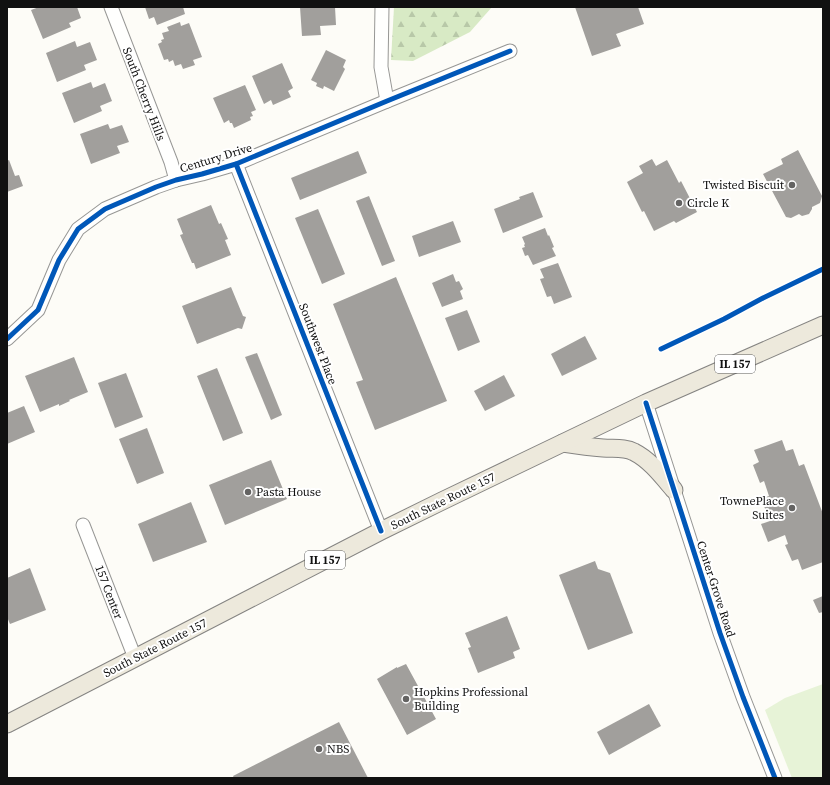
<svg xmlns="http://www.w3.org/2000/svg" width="830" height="785" font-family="'Source Serif 4',serif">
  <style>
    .grass { fill: #e7f3d7 }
    .forest { fill: url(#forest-firs) }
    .building { fill: #a19f9c }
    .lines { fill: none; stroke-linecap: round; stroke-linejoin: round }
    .minor-casing { stroke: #979795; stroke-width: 15 }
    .major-casing { stroke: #858482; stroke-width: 19 }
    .minor { stroke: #fffffe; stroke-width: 13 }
    .major { stroke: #ede9dc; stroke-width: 17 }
    .cycleway-casing { stroke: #fff; stroke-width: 8 }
    .cycleway { stroke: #0057b8; stroke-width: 5 }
    .poi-dot { fill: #646362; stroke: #fff; stroke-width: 1.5 }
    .labels { text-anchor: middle; stroke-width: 4; stroke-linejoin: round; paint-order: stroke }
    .shield { fill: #fff; stroke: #585858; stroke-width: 1 }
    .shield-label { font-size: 11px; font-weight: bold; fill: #111 }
    .street-label { font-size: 12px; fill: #111; stroke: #fff }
    .poi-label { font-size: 12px; fill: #111; stroke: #fff; text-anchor: start }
  </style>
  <defs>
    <pattern id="forest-firs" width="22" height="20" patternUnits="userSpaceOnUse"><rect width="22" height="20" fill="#d8eac5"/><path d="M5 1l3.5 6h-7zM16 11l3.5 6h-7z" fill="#b8c8a8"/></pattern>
  </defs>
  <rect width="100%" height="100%" fill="#fdfcf7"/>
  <!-- grass -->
  <path class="grass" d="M823,684V778H792L765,710L785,698Z"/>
  <!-- forest -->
  <path class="forest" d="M394,7H492L470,32L413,61L391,60Z"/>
  <!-- building -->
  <g class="building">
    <path d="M39,7H77L81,18L69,23L71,27L43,39L31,10Z"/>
    <path d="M145,7H183L185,14L157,25L154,17L149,19Z"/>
    <path d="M300,7H335L336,25L320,26L321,35L302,36Z"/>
    <path d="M575,7H638L644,24L616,34L621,46L592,56Z"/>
    <path d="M180,22L181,26L189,23L202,57L193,60L195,65L183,69L181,64L175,66L173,60L169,62L168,59L164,60L158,44L162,42L161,40L164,39L162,33L169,31L167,27Z"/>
    <path d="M75,41L77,47L90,42L97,60L84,65L86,70L57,82L46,53Z"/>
    <path d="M326,50L346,60L343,67L345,69L334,91L324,86L323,89L316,86L317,83L311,80Z"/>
    <path d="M282,63L293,88L288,91L291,97L273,105L271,100L264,104L252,76Z"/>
    <path d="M91,82L93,88L105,83L112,101L100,106L102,111L74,123L62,93Z"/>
    <path d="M245,85L256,110L251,112L253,116L250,117L251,120L234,128L232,123H230L229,120L224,123L213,98Z"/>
    <path d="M108,124L110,129L122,125L129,142L117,146L120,153L91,164L80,134Z"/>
    <path d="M798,150L822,196L820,203L812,207V209L809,214L802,216L799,214L791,218L786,217L763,174L783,164L781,159Z"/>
    <path d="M358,151L367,173L300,200L291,178Z"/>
    <path d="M652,159L656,166L667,160L679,183L681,181L697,212L676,223L674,221L654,231L644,211L642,212L627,182L643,173L639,166Z"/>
    <path d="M9,160L15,176L19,175L23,186L7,192V161Z"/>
    <path d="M533,192L543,217L503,233L494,209L520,199L519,197Z"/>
    <path d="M369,196L395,261L382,266L356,201Z"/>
    <path d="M211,205L219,224L221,223L228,239L225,240L231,255L196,269L194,263H192L180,235L183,234L177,219Z"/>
    <path d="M318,209L345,274L322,284L295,218Z"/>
    <path d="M453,221L461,242L419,257L412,236Z"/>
    <path d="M545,228L548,236L549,235L554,247L552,248L556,256L533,265L528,255L525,256L522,248L525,247L524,245L525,244L522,237Z"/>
    <path d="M558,263L572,297L554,304L551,296L547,297L540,279L544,278L540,269Z"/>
    <path d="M453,274L456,282L459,281L463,289L460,291L463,299L442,307L432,283Z"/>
    <path d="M396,277L447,401L375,430L356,382L363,380L333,304Z"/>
    <path d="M231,287L243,316L246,317L242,329L238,328L197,344L182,306Z"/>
    <path d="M467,310L480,342L458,351L445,318Z"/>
    <path d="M585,336L597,359L562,376L551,354Z"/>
    <path d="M257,353L282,415L271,420L245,357Z"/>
    <path d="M74,357L88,392L69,400L70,401L59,406V404L40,412L25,376Z"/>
    <path d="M217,368L243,433L223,441L197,376Z"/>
    <path d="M126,373L143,417L115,428L98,383Z"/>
    <path d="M504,375L515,396L485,411L474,391Z"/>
    <path d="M24,406L35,432L7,444V413Z"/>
    <path d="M147,428L164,473L137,484L119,439Z"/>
    <path d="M782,440L786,451L793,449L799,466L804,464L823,514V562L802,570L798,559L792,561L785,545L788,544L785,535L768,542L761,524L770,521L762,501L764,500L763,498L769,496L764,481L760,483L753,465L759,462L754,450Z"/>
    <path d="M271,460L287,499L225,525L209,485Z"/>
    <path d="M191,502L207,542L153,562L138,524Z"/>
    <path d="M595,561L598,569L610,573L633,633L588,650L559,575Z"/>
    <path d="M30,568L46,610L10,624L7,617V578Z"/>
    <path d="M823,596V612L819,613L813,600Z"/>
    <path d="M507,616L520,649L513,652L515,658L478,673L468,648L471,647L465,633Z"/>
    <path d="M406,664L436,719L407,735L377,679L397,667V668Z"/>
    <path d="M649,704L661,726L609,755L597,732Z"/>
    <path d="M339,722L368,778H234L233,776Z"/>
  </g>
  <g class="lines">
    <defs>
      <g id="minor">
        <path d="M111,7L171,162L176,180"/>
        <path d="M382,7L381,67L387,101"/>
        <path d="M236,164L381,531"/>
        <path d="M7,339L38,310L59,260L78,229L105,209L156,187L176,180L202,174L236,164L387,101L510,51"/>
        <path d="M646,403L720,633L743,697L775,778"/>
        <path d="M83,525L135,658"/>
      </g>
      <g id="major">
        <path d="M563,443C576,445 590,447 603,448C613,449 625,447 634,452C650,460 662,476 674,490"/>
        <path d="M7,724L135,658L381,531L442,501L646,403L823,325"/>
      </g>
    </defs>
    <!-- minor casing -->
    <use href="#minor" class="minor-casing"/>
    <!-- major casing -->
    <use href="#major" class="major-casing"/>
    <!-- minor -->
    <use href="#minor" class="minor"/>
    <!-- major -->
    <use href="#major" class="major"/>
    <defs>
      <g id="cycleway">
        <path d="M236,164L381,531"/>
        <path d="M7,339L38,310L59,260L78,229L105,209L156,187L176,180L202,174L236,164L387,101L510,51"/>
        <path d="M661,349L724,319L763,298L823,269"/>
        <path d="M646,403L720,633L743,697L775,778"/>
      </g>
    </defs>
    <!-- cycleway casing -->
    <use href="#cycleway" class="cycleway-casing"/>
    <!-- cycleway -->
    <use href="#cycleway" class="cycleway"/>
  </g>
  <!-- markers -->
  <g class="poi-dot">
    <circle cx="792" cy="185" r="4"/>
    <circle cx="679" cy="203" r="4"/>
    <circle cx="248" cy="492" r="4"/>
    <circle cx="792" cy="508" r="4"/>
    <circle cx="406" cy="699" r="4"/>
    <circle cx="319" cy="749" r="4"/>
  </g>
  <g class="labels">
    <!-- shield labels -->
    <g class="shield">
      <rect x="715" y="355" width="40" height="18" rx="3"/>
      <rect x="305" y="551" width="40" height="18" rx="3"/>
    </g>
    <g class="shield-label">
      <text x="735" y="368">IL 157</text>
      <text x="325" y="564">IL 157</text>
    </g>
    <!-- street labels -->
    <g class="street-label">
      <text transform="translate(144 94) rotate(69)" y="4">South Cherry Hills</text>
      <text transform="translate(216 158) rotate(-17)" y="4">Century Drive</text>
      <text transform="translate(318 344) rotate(69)" y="4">Southwest Place</text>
      <text transform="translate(443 501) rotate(-26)" y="4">South State Route 157</text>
      <text transform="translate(716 589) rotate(72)" y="4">Center Grove Road</text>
      <text transform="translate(109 592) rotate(69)" y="4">157 Center</text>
      <text transform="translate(155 648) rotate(-27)" y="4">South State Route 157</text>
    </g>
    <!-- poi labels -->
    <g class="poi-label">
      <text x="784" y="189" text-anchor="end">Twisted Biscuit</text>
      <text x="687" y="207">Circle K</text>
      <text x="256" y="496">Pasta House</text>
      <text x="784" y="505" text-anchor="end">TownePlace<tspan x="784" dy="14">Suites</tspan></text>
      <text x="414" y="696">Hopkins Professional<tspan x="414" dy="14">Building</tspan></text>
      <text x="327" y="753">NBS</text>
    </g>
  </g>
  <!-- border -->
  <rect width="830" height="785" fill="none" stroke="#111111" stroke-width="16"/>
</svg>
